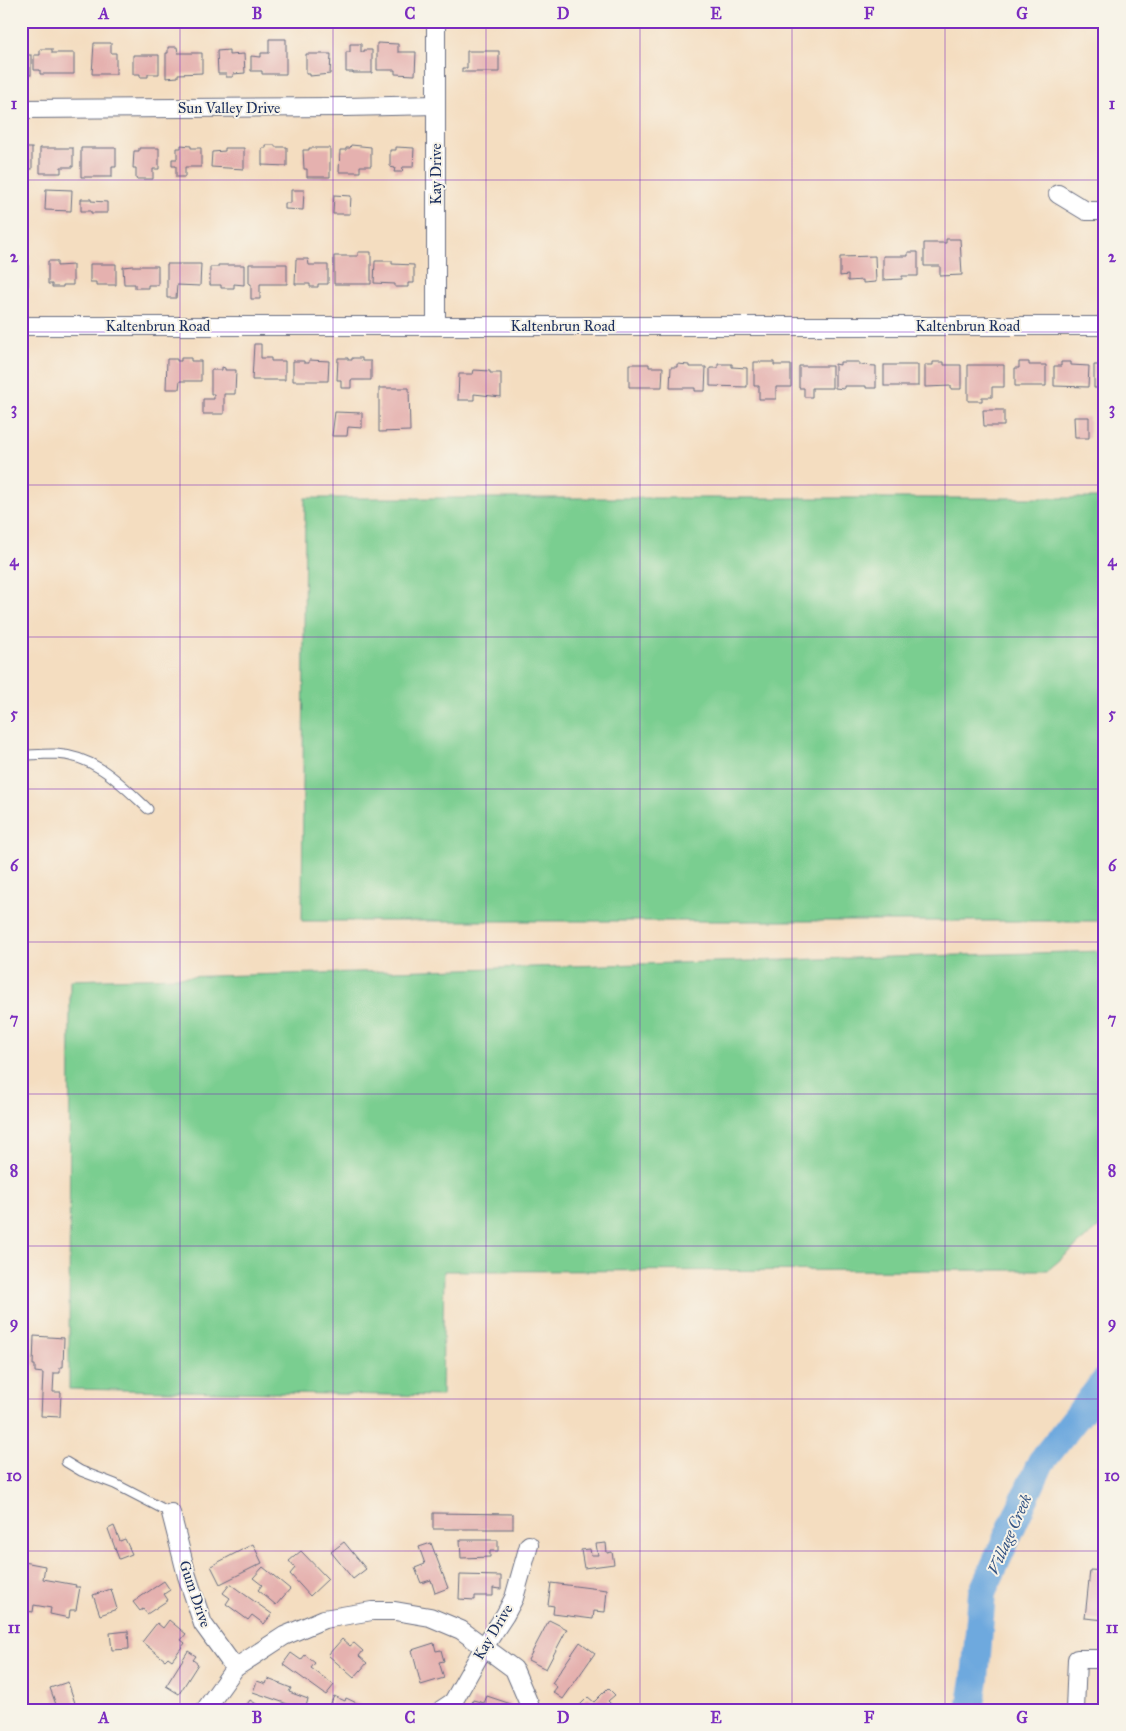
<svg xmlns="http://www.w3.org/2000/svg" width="1126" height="1731" font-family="'IM FELL Great Primer',serif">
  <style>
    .green { fill: #7ace90; stroke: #4a7e77 }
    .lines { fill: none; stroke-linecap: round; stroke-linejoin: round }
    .river { stroke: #6ea9de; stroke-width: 28 }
    .building { fill: #e5b1af }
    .lane-casing { stroke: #676c80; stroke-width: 11 }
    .street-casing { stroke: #676c80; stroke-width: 20 }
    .lane { stroke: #fff; stroke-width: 9 }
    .street { stroke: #fff; stroke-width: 18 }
    .grid { fill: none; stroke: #7b2cbf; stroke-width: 1; stroke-opacity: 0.55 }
    .labels { text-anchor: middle; stroke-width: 4; stroke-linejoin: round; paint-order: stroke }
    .street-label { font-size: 15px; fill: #1b2f5e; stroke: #f7f3e8 }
    .water-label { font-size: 16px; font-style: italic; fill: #345484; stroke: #f7f3e8 }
    .neatline { fill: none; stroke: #7b2cbf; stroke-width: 2 }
    .grid-label { font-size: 16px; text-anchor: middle; font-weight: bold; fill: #7b2cbf }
  </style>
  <rect width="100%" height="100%" fill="#f7f3e8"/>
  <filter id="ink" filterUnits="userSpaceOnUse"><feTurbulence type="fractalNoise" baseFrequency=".02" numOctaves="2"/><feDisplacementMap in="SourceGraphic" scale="10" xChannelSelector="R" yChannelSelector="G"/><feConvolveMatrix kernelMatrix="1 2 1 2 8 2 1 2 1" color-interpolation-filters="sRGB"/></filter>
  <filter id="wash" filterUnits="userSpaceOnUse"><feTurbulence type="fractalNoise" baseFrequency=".0096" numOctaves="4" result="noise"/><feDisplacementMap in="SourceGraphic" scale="20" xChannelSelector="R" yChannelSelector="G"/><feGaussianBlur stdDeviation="1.12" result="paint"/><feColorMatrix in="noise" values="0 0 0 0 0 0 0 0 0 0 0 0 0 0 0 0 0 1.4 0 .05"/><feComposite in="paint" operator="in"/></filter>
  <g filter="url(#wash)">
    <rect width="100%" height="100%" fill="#f4ddc0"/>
    <!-- green -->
    <g class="green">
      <path d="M305,498H1105V921H302Z"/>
      <path d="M1105,951V1222L1048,1270L444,1271L442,1396L69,1389L70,980Z"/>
    </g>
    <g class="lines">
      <!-- river -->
      <path class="river" d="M970,1710L975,1679L982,1593L1041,1462L1105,1381"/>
    </g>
    <g id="blocks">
      <!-- building -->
      <g class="building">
        <path d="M269,39H286V74H262V71H251V56L261,57V53H269Z"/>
        <path d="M94,43H111V53H116V74H92Z"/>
        <path d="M377,43L398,44V52H416L415,75L395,74V70H377Z"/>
        <path d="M350,44H361V52H364V50H372V73H353V72H346V52H350Z"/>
        <path d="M168,47H177L178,53H202V73L178,74V77L166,78V53H168Z"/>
        <path d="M40,49H52V53H74V74H40V70H34V55H40Z"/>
        <path d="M229,50V55L244,54L245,73L233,74V77H226V74H218L217,51Z"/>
        <path d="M467,51H499V72H462V68H467Z"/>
        <path d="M306,54H331L330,74L310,76V74H306Z"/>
        <rect x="21" y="55" width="10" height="20"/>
        <path d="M133,55H159V74H148V77H140V74H133Z"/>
        <path d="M181,145L191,146V148H201V167H185V177H176V166H172V159H177V148H181Z"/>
        <path d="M266,145H275V147H287V166L262,165V148H266Z"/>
        <path d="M351,145L371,147V166H360V172H339L340,150H346V148H350Z"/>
        <path d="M396,147L414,148L413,167H403L402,172H394L395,168L390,167V150H396Z"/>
        <rect x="21" y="148" width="11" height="21"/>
        <path d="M40,148H73V167H61V173H40Z"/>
        <path d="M81,148H116V167H112V177H81Z"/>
        <path d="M139,148H159V169H153V179H136V168H133L134,151H139Z"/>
        <path d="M225,148H244V169L211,167L212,152L225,151Z"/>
        <path d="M309,148H330V177H307V169H304L303,150H309Z"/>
        <path d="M46,189L72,190L71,211L45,210Z"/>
        <path d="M291,190H304L303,210L285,209V203H291Z"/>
        <path d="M334,195L351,196L350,214H333Z"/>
        <path d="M81,199H91V201L107,202V213H91V211H81Z"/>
        <path d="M946,239H960L962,275L940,276V266H924V243H946Z"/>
        <path d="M358,252H371V284H334V256H358Z"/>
        <path d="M908,252H918V276H902V279L883,280V256H908Z"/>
        <path d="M875,256L876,282L863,283V280L848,281V275L840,276V257Z"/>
        <path d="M296,259H308L309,265H328V284H318V287H310V284H295Z"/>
        <rect x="21" y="261" width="7" height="25"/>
        <path d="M48,261H57V266L73,265V285H63V287H52V284H48Z"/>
        <path d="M375,261H392V264L414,265V283H408V287H395V284L374,283Z"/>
        <path d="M90,264H116V285H96V282H90Z"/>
        <path d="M167,264H201L200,286L177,285L176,298H167Z"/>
        <path d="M249,264H287V284H260V299H251V284H249Z"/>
        <path d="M218,265H244V285L234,284V288H221V285H210V267H218Z"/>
        <path d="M133,266H158V285H148V288H135V284H124L123,267Z"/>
        <path d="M254,344H261V358H271V361H285V380H252Z"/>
        <path d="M181,358H191V361H201V381H180L179,389H166L167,359H177V361H181Z"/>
        <path d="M338,358H348V360H352V358H362V361H371V380H351V388H341V380H337Z"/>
        <path d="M309,360L329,361L328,381H293V361H304V363H309Z"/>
        <path d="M754,362H774V365H791V387H776V399H759V386H754Z"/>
        <path d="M840,362H859V365L876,366V388H866V386H844V389L835,388V364L840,365Z"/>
        <path d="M933,362H944V365H961V389H951V386L925,387V365H933Z"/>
        <path d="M1019,362H1029V365H1046V386H1015V368H1019Z"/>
        <path d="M1061,362H1071V365L1089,366L1088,387L1054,386V366H1061Z"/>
        <path d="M629,364H649V367H663L662,387H629Z"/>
        <path d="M677,364L689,365V367H706L705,391H695V388H670L671,367H677Z"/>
        <path d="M718,364H732V367L747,368V387L710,386V368H718Z"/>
        <rect x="884" y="365" width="34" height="21"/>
        <path d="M968,365H1004V387H992V397H982V401H968Z"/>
        <path d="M1094,365H1105V393H1100V388H1094Z"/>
        <path d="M799,366H832V388H812V397H804V388H799Z"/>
        <path d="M222,367L225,368V370H236L235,394H224V414H203V399H214V394H211V370H222Z"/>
        <path d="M474,370L490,371V373H501V397L474,394V400H458L459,374H473Z"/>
        <path d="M379,388H409L410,431L379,432Z"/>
        <path d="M983,410H1004V426H984Z"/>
        <path d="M335,412L362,413V428L348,427L347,436H332Z"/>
        <path d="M1074,417H1089V438H1075Z"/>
        <path d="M34,1336L64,1338L63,1367H60V1373H54L53,1392H61L60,1417L41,1416L43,1373L35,1372V1365H33Z"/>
        <path d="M433,1513L513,1514V1529H433Z"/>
        <path d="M114,1526L120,1541L125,1539L132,1554L119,1559L108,1529Z"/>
        <path d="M460,1540H498V1551H490V1557L461,1558Z"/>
        <path d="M344,1542L366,1569L353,1579L331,1552Z"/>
        <path d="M431,1543L448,1588L435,1593L431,1580L421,1583L415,1568L425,1564L419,1547Z"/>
        <path d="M606,1543L607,1553L612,1552L614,1564L584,1568L581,1550L590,1549L591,1555H598L596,1544Z"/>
        <path d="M253,1544L262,1563L220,1584L211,1566Z"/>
        <path d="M301,1551L328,1579L310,1596L290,1574L295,1568L289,1561Z"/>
        <path d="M24,1562L45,1566L43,1579L76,1585L75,1587H80L76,1610H70L69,1618L50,1614L51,1608L34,1605L33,1612L21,1610V1575Z"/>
        <path d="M263,1567L290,1589L276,1605L258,1590L262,1585L253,1578Z"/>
        <path d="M1090,1570L1105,1571V1620L1085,1618Z"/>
        <path d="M460,1575L501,1576V1589L493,1588V1596H475V1600L459,1599Z"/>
        <path d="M164,1581L170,1590L164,1594L168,1600L147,1614L143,1609L140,1611L133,1602Z"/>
        <path d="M551,1583L607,1590L605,1612L594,1611L593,1619L553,1614L554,1606L548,1605Z"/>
        <path d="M230,1584L272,1614L264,1624L252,1615L248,1620L226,1604L230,1598L223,1593Z"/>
        <path d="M111,1589L117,1609L100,1615L93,1595Z"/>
        <path d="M169,1620L186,1634L181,1640L185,1643L172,1660L168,1657L165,1660L142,1642L157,1623L163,1628Z"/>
        <path d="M549,1620L567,1629L546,1669L528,1660Z"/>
        <path d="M128,1631L129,1649L112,1650L110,1633Z"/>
        <path d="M342,1639L350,1646L354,1643L363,1651L359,1656L367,1663L354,1678L328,1655Z"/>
        <path d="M580,1642L595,1653L563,1699L553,1692L557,1687L552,1683Z"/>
        <path d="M434,1643L436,1651L441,1650L444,1661L439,1662L444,1678L421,1685L412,1650Z"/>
        <path d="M188,1651L196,1656L193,1660L198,1664L179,1694L166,1686Z"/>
        <path d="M291,1653L301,1660L305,1655L315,1663L311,1668L334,1685L326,1695L283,1664Z"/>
        <path d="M268,1679L291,1688L289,1692L308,1699L305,1710L253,1692L257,1681L266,1684Z"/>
        <path d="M68,1682L76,1706L86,1710H58L50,1688Z"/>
        <path d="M608,1688L615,1695L608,1701L611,1704L605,1710L603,1708L601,1710H575L588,1697L594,1702Z"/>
        <rect x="1102" y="1694" width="3" height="16"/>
        <path d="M334,1696L345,1701L346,1698L361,1705L359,1708L362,1710H335L329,1707Z"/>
        <path d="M487,1696L511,1704L510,1710H470L473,1700L484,1703Z"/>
        <path d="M250,1700L266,1710H243Z"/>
      </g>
    </g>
  </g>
  <g filter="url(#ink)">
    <use href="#blocks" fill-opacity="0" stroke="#676c80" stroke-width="1"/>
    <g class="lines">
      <defs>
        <g id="lane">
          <path d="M21,755C33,755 45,754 56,754C96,756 121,784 148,809"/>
          <path d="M66,1462L81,1471L115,1484L171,1513"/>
        </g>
        <g id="street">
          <path d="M21,109L345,107L436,105"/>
          <path d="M1058,194L1086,211H1105"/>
          <path d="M21,326H1105"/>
          <path d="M436,326V21"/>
          <path d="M171,1513L187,1576L203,1624L235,1668"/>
          <path d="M205,1710L235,1668L284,1636L324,1619L372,1611H395L430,1617L461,1630L514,1669L529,1704L530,1710"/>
          <path d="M441,1710L453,1702L484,1647L505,1615L514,1598L529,1545"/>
          <path d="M1075,1710L1077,1659H1105"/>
        </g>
      </defs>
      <!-- lane casing -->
      <use href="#lane" class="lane-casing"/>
      <!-- street casing -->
      <use href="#street" class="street-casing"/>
      <!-- lane -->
      <use href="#lane" class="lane"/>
      <!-- street -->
      <use href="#street" class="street"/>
    </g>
  </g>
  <!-- grid -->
  <path class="grid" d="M180,21V1710M333,21V1710M486,21V1710M640,21V1710M792,21V1710M945,21V1710M21,180H1105M21,332H1105M21,485H1105M21,637H1105M21,789H1105M21,942H1105M21,1094H1105M21,1246H1105M21,1399H1105M21,1551H1105"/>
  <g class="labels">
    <!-- street labels -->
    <g class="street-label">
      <text x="229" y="113">Sun Valley Drive</text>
      <text transform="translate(436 174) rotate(-90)" y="5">Kay Drive</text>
      <text x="158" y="331">Kaltenbrun Road</text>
      <text x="563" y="331">Kaltenbrun Road</text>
      <text x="968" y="331">Kaltenbrun Road</text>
      <text transform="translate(195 1594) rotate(71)" y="5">Gum Drive</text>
      <text transform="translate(493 1632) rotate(-59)" y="5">Kay Drive</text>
    </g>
    <!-- water labels -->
    <g class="water-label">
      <text transform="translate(1009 1534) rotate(-66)" y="6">Village Creek</text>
    </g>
  </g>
  <!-- margin -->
  <rect width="1126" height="1731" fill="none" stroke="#f7f3e8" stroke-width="55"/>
  <rect x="28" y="28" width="1070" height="1676" class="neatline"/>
  <g class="grid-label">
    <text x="104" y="19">A</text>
    <text x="257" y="19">B</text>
    <text x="410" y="19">C</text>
    <text x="563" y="19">D</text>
    <text x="716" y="19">E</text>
    <text x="869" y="19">F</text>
    <text x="1022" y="19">G</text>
    <text x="14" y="109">1</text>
    <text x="1112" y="109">1</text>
    <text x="14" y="262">2</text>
    <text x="1112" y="262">2</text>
    <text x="14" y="414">3</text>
    <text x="1112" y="414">3</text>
    <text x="14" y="566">4</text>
    <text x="1112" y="566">4</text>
    <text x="14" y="719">5</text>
    <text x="1112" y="719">5</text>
    <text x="14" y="871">6</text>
    <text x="1112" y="871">6</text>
    <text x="14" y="1024">7</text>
    <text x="1112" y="1024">7</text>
    <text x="14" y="1176">8</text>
    <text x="1112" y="1176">8</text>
    <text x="14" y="1328">9</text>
    <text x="1112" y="1328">9</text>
    <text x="14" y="1481">10</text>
    <text x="1112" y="1481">10</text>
    <text x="14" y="1633">11</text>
    <text x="1112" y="1633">11</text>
    <text x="104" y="1723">A</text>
    <text x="257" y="1723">B</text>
    <text x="410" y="1723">C</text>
    <text x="563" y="1723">D</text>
    <text x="716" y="1723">E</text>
    <text x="869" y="1723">F</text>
    <text x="1022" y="1723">G</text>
  </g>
</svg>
